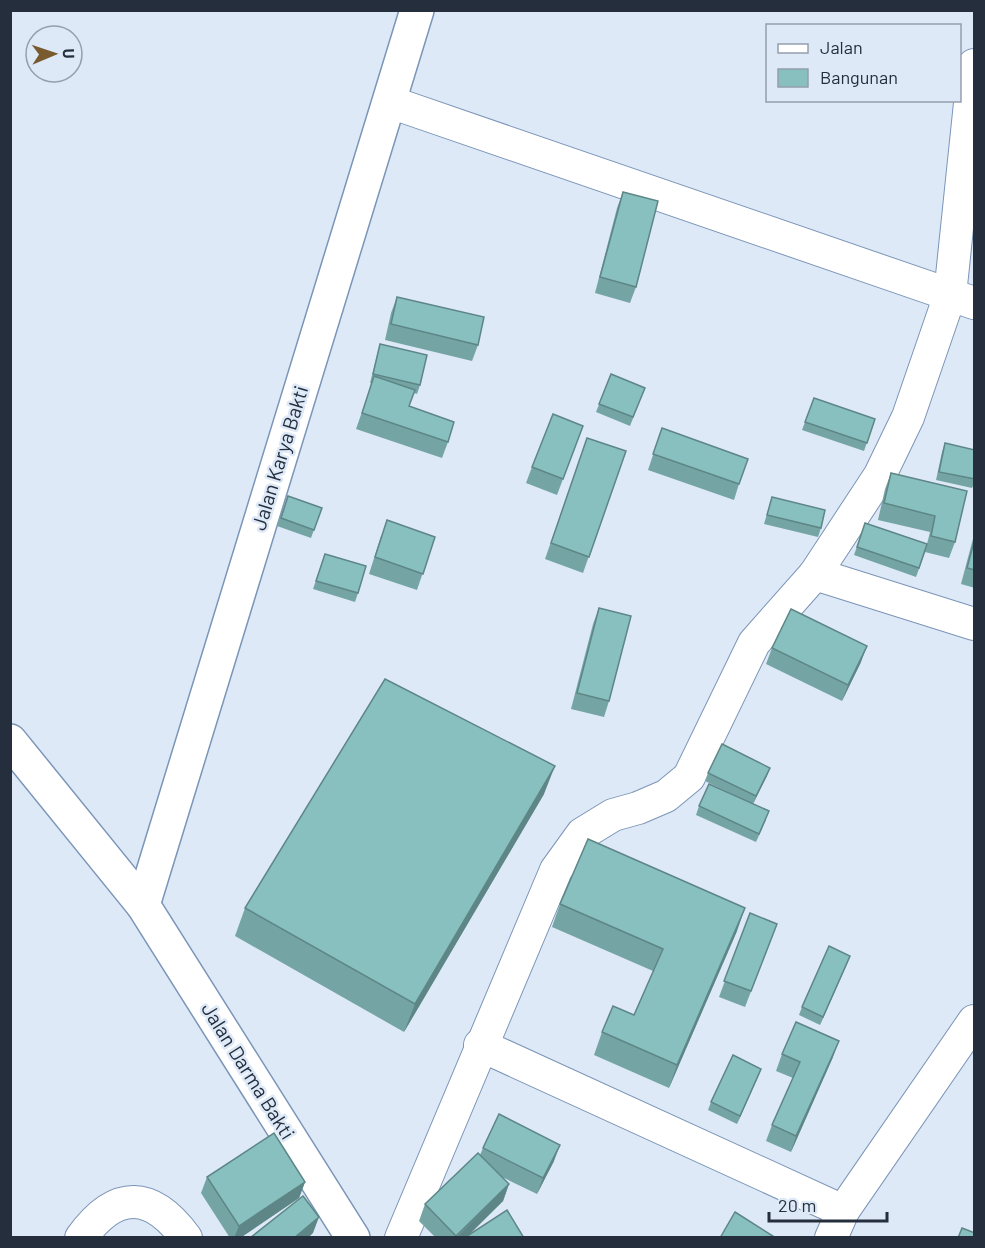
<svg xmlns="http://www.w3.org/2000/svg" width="985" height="1248" font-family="Barlow,sans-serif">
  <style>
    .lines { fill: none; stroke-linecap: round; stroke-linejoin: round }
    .minor-casing { stroke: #7b95b7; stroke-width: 34 }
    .tertiary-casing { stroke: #7b95b7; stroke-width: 36 }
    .minor { stroke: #fff; stroke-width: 32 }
    .tertiary { stroke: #fff; stroke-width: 33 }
    .wall { fill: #74a5a4 }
    .shaded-wall { fill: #5e8686 }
    .building { fill: #87c0bf; stroke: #5e8686; stroke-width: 1.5 }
    .labels { text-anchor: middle; stroke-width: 5; stroke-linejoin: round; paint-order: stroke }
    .street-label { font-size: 20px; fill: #242e3c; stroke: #dee9f8 }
  </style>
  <rect width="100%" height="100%" fill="#dee9f8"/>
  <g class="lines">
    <defs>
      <g id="minor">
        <path d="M390,102L974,303"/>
        <path d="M815,574L974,624"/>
        <path d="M480,1045L843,1211"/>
        <path d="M81,1238C116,1189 152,1191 186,1238"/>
        <path d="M401,1238L556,870L582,834L613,815L638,808L666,796L689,777L754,643L815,574L880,475L908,417L950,295L974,65"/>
        <path d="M831,1238L843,1211L974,1021"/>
      </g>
      <g id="tertiary">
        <path d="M10,741L143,905L353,1238"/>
        <path d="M143,905L417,10"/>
      </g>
    </defs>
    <!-- minor casing -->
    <use href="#minor" class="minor-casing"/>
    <!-- tertiary casing -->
    <use href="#tertiary" class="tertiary-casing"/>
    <!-- minor -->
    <use href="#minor" class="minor"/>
    <!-- tertiary -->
    <use href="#tertiary" class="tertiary"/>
  </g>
  <!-- wall -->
  <g class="wall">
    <path d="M623,192L636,287L630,303L595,293L617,208Z"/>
    <path d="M397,297L478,345L472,361L385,340L391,313Z"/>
    <path d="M380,344L420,385L417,394L414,393L409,406L448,442L442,458L356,429L372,383H370Z"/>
    <path d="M611,374L645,388L630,426L596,412Z"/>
    <path d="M814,398L875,419L864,451L802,430Z"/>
    <path d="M583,426L557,495L526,483L532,467Z"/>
    <path d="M662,428L739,484L734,500L648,470Z"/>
    <path d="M587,438L626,451L583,573L545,559Z"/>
    <path d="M945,443L975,450V482L972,488L936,480L942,452Z"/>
    <path d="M891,473L967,491L955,542L949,558L925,552L926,550L916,577L854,555L865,523L927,544L930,532L878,520L885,489Z"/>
    <path d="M288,496L322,508L311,538L277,526Z"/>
    <path d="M772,497L821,528L818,537L764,524Z"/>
    <path d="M975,531V588L961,584Z"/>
    <path d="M381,536L435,537L417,590L369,574Z"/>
    <path d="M322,563L358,593L355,602L313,589Z"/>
    <path d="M599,608L609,701L604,717L571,709L593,624Z"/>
    <path d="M772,648L861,662L842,701L766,664Z"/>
    <path d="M770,768L753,804L766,820L756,842L696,815L699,806L751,803L705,781L708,773Z"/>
    <path d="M544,794L404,1032L235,936L245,908Z"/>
    <path d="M560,904L737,931L669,1088L594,1055L602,1032L634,1015L653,971L552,927Z"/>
    <path d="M750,913L771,940L745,1007L719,997Z"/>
    <path d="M850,956L820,1025L799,1015L802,1007Z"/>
    <path d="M782,1054L833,1057L791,1152L766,1141L772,1125L793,1078L776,1071Z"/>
    <path d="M761,1069L737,1124L708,1110L711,1102Z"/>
    <path d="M483,1148L554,1161L537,1194L500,1176L509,1184L503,1201L469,1234L524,1238H436L419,1221L425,1204L480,1155Z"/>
    <path d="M207,1177L305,1182L299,1198L240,1238H230L201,1193Z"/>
  </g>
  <!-- shaded-wall -->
  <g class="shaded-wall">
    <path d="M867,646L861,662L842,701L848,685Z"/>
    <path d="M555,766L544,794L404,1032L415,1004Z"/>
    <path d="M770,768L767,776L753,804L756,796Z"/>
    <path d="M745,908L737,931L669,1088L677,1065Z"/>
    <path d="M850,956L847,964L820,1025L823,1017Z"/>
    <path d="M839,1041L833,1057L791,1152L796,1136Z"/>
    <path d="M761,1069L758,1077L737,1124L740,1116Z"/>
    <path d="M560,1145L554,1161L537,1194L543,1178Z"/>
    <path d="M305,1182L299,1198L240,1238H234L239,1226Z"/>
    <path d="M509,1184L503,1201L466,1238H456Z"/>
    <path d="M319,1217L313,1233L308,1238H294Z"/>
  </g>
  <!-- building -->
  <g class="building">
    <path d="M623,192L658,201L636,287L600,277Z"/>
    <path d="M397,297L484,317L478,345L391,324Z"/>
    <path d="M380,344L427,355L420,385L373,374Z"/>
    <path d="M611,374L645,388L633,417L599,404Z"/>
    <path d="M374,376L415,390L409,406L454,422L448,442L362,413Z"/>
    <path d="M814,398L875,419L867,443L805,422Z"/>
    <path d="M553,414L583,426L563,479L532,467Z"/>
    <path d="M662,428L748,459L739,484L653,454Z"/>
    <path d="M587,438L626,451L589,557L551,543Z"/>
    <path d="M945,443L975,450V479L939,472Z"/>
    <path d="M891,473L967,491L955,542L931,536L935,516L884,503Z"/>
    <path d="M288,496L322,508L314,530L281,518Z"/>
    <path d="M772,497L825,510L821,528L767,515Z"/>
    <path d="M387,520L435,537L423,574L375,557Z"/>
    <path d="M865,523L927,544L919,568L857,547Z"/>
    <path d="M975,538V570L967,568Z"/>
    <path d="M325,554L366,566L358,593L316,581Z"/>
    <path d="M599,608L631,616L609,701L577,693Z"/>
    <path d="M791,609L867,646L848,685L772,648Z"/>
    <path d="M385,679L555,766L415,1004L245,908Z"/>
    <path d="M722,744L770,768L756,796L708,773Z"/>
    <path d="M709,784L769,811L759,834L699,806Z"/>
    <path d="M588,839L745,908L677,1065L602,1032L613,1006L634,1015L663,949L560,904Z"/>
    <path d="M750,913L777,924L751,991L724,981Z"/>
    <path d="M829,946L850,956L823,1017L802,1007Z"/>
    <path d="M796,1022L839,1041L796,1136L772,1125L800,1062L782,1054Z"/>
    <path d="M733,1055L761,1069L740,1116L711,1102Z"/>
    <path d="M499,1114L560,1145L543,1178L483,1148Z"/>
    <path d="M274,1133L305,1182L239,1226L207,1177Z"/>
    <path d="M478,1153L509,1184L456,1236L425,1204Z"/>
    <path d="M303,1196L319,1217L294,1238H250Z"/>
    <path d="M507,1210L524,1238H464Z"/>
    <path d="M735,1212L776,1238H720Z"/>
    <path d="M962,1228L975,1233V1238H958Z"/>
  </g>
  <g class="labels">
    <!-- street labels -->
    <g class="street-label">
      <text transform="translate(280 458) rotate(-73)" y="7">Jalan Karya Bakti</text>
      <text transform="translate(248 1071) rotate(58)" y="7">Jalan Darma Bakti</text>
    </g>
  </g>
  <!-- border -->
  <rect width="985" height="1248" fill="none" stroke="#242e3c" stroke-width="24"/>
  <!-- legend -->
  <rect x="766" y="24" width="195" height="78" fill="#dee9f8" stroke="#949ead" stroke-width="1.5"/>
  <rect x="778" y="44" width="30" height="9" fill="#ffffff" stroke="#949ead" stroke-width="1.5"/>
  <text x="820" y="54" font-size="18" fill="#242e3c">Jalan</text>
  <rect x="778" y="69" width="30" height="18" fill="#87c0bf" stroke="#949ead" stroke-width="1.5"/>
  <text x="820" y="84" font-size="18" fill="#242e3c">Bangunan</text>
  <!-- north arrow -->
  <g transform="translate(54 54) rotate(88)"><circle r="28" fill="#dee9f8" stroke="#949ead" stroke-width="1.5"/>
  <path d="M0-4.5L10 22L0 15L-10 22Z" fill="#795b2f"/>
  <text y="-9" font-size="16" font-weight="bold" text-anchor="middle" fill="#242e3c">U</text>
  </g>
  <!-- scale -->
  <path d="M769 1212v9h118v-9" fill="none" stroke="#242e3c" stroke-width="3"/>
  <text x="778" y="1212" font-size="18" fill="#242e3c" stroke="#dee9f8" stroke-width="4.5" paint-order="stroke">20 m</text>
</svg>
